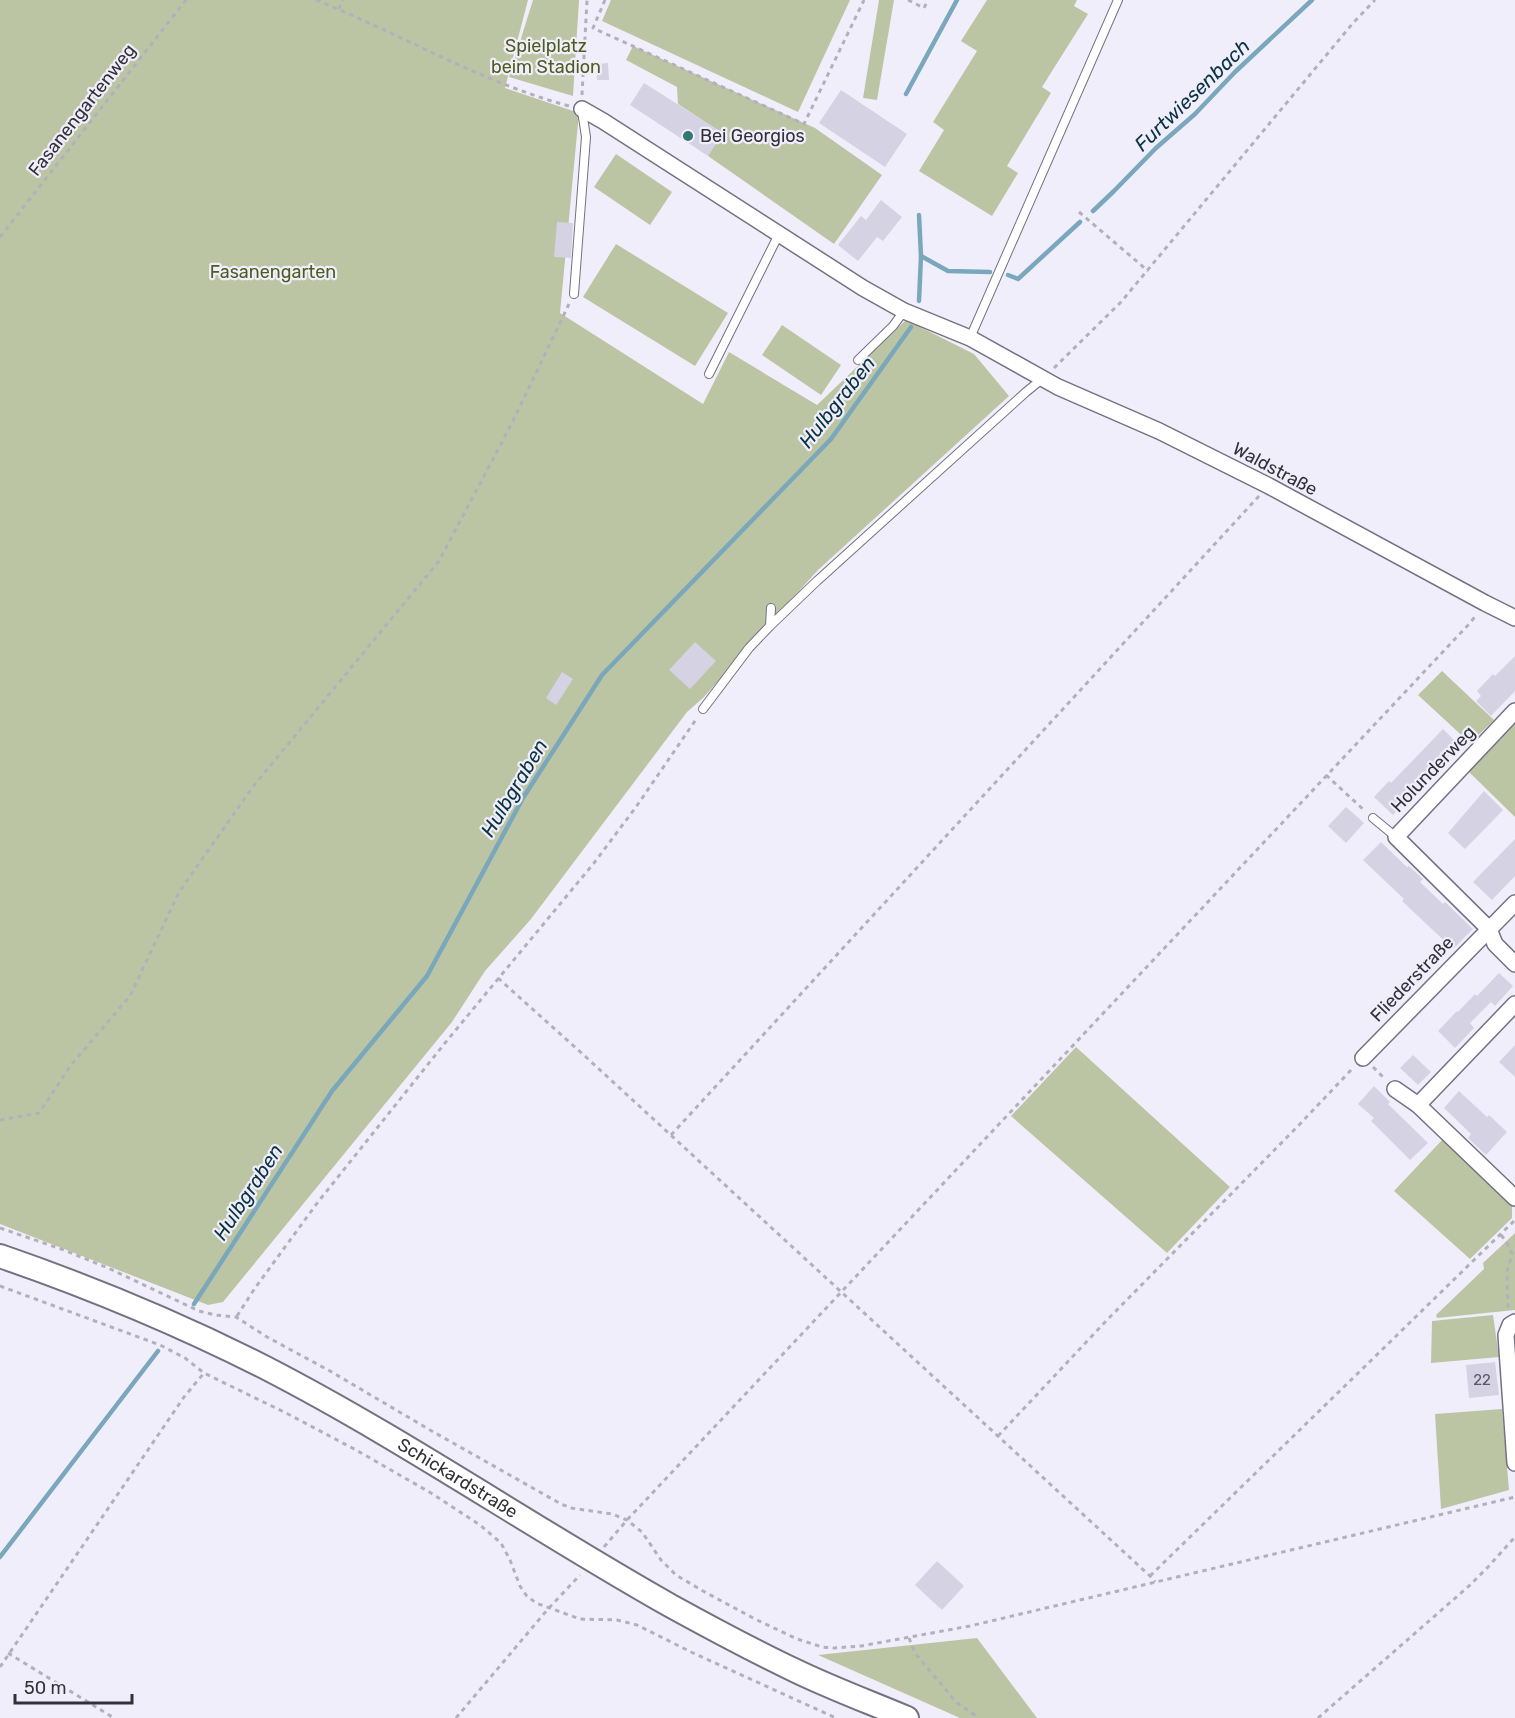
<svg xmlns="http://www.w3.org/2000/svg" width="1515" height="1718" font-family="Rubik,sans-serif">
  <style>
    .green { fill: #bbc5a4 }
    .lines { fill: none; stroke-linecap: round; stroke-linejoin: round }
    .stream { stroke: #7aa7bb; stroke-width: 4.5 }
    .building { fill: #d5d2e4 }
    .lane-casing { stroke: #747181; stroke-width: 10 }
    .street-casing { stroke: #747181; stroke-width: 18 }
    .secondary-casing { stroke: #747181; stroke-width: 26 }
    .path { stroke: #b3b0bc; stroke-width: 3; stroke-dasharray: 4.5 4.5; stroke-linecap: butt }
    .lane { stroke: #fff; stroke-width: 8 }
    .street { stroke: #fff; stroke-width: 15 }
    .secondary { stroke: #fff; stroke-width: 22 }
    .poi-dot { fill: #307870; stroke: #f1eefc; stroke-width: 2 }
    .labels { text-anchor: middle; stroke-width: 4.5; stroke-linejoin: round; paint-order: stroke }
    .number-label { font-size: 15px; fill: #5b5963 }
    .park-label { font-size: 18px; fill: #4e5b1f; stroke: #f1eefc }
    .street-label { font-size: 18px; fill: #323138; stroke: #f1eefc }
    .poi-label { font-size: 18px; fill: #323138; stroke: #f1eefc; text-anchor: start }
    .water-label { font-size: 20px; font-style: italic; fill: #0a3342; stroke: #f1eefc }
  </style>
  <rect width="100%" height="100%" fill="#f1eefc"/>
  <!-- green -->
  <g class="green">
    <path d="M0,0H528L505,88L579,113L560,313L703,404L729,352L817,405L906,320L974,354L1009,396L818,570L703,698L687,712L531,919L485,971L452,1022L223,1302L208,1305L0,1224Z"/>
    <path d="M533,0H579L573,96L509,77Z"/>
    <path d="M611,0H850L798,112L602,21Z"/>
    <path d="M879,0H894L877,100L863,98Z"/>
    <path d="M987,0H1077L1074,6L1088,14L1042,87L1051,93L1007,166L1018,173L992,216L919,171L944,130L933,122L977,51L961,41Z"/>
    <path d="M633,46L815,128L882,175L834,244L708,156L722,133L678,104L677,87L626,60Z"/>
    <path d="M616,154L672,192L650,225L594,187Z"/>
    <path d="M616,244L728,313L695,366L583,297Z"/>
    <path d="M782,325L841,365L821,395L762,355Z"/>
    <path d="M1442,671L1494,720L1470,743L1418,695Z"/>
    <path d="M1515,719V817L1466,769Z"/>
    <path d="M1076,1047L1230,1187L1167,1253L1011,1116Z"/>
    <path d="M1443,1139L1512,1206V1218L1470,1259L1394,1191Z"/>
    <path d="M1515,1233V1310L1437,1318L1436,1315L1484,1269L1483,1263Z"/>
    <path d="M1493,1315L1499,1357L1431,1363L1432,1321Z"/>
    <path d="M1502,1409L1509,1490L1441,1509L1435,1414Z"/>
    <path d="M977,1638L1037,1718H960L818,1655Z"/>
  </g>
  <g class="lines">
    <!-- stream -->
    <g class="stream">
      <path d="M906,94L957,0"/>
      <path d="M1093,211L1114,191L1156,148L1195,114L1235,72L1312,0"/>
      <path d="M919,215L921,256L919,301"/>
      <path d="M921,256L948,271L990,272"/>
      <path d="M1008,275L1018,279L1080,222"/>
      <path d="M194,1304L332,1091L427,976L523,798L602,675L831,439L911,327"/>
      <path d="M0,1557L158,1351"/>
    </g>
  </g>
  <!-- building -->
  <g class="building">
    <path d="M608,63L609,80H597L596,64Z"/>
    <path d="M644,83L723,133L708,156L630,105Z"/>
    <path d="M841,90L907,134L885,167L819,123Z"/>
    <path d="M881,200L902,217L883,241L877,237L858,261L838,245L861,216L866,220Z"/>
    <path d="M557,222L573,223L571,258L554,257Z"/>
    <path d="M695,642L716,661L690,689L669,670Z"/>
    <path d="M1515,656V691L1491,716L1476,701L1481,696L1477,691L1493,674L1495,676Z"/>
    <path d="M562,672L573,679L556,705L546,698Z"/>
    <path d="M1443,729L1459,745L1393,815L1374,797L1389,781L1391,783Z"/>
    <path d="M1484,791L1503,810L1465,849L1448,833Z"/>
    <path d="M1346,807L1364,823L1346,843L1328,826Z"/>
    <path d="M1515,839V876L1492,900L1473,882Z"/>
    <path d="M1381,842L1407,867L1409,866L1423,879L1420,882L1443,904L1445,902L1473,929L1453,949L1402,901L1404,899L1363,860Z"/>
    <path d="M1499,973L1513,986L1495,1006L1491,1002L1470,1023L1474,1028L1455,1048L1438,1031L1457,1011L1458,1012L1475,994L1477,996Z"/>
    <path d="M1515,1045V1077L1499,1062Z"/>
    <path d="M1413,1055L1431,1072L1418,1085L1400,1068Z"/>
    <path d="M1374,1086L1390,1102L1388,1104L1428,1143L1410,1160L1371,1121L1374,1118L1358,1104Z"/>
    <path d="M1459,1091L1487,1117L1489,1115L1507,1132L1486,1155L1468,1138L1471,1134L1444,1108Z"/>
    <path d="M1495,1362L1499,1395L1469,1398L1466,1365Z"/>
    <path d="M937,1561L964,1586L942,1610L915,1585Z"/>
  </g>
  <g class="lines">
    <defs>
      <g id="lane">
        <path d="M574,294L586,137L582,111"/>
        <path d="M970,338L1118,0"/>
        <path d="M858,360L893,326L904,311"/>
        <path d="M709,374L779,234"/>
        <path d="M770,626L771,608"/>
        <path d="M703,709L749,648L770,626L817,581L1026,392L1042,379"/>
        <path d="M1373,818L1396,837"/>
      </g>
      <g id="street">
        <path d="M582,109L603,121L863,288L904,311L970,338L1058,387L1159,431L1269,486L1485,603L1515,618"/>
        <path d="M1515,711L1396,837L1489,929L1495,944L1515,964"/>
        <path d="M1363,1058L1515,903"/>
        <path d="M1395,1089L1418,1105L1515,1198"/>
        <path d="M1418,1105L1515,1004"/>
        <path d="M1515,1322L1510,1325L1506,1335L1515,1463"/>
      </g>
      <g id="secondary">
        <path id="s1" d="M0,1256C90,1287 179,1324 264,1367C404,1439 534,1529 671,1606C711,1628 752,1650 794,1670C831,1688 869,1702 907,1718"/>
      </g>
    </defs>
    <!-- lane casing -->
    <use href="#lane" class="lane-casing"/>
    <!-- street casing -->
    <use href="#street" class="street-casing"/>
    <!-- secondary casing -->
    <use href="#secondary" class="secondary-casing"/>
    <!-- path -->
    <g class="path">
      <path d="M316,0C401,34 480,82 569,106"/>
      <path d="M605,0L593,28L804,124L864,0"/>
      <path d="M908,0L924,8L928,0"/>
      <path d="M339,9L343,0"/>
      <path d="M582,95L587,0"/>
      <path d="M1079,212L1148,271"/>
      <path d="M0,237L186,0"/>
      <path d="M1054,368L1121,302L1353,23L1375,0"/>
      <path d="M1326,775L1365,811"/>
      <path d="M498,978L587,1058L1150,1576L1155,1582"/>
      <path d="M1373,1067L1385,1079"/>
      <path d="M0,1120L39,1113L71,1065L130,996L179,892L252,788L439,561L512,423L569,304"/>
      <path d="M671,1135L1259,496"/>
      <path d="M0,1228L64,1250L108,1268L199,1311L215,1315L236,1317L267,1337L330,1371L430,1430L561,1504L571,1508L612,1514L627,1520L642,1532L661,1560L676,1575L703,1591L755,1619L797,1639L822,1647L834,1648L861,1646L970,1626L1515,1497"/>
      <path d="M1501,1235L1506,1241L1512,1254L1507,1272L1508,1308"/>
      <path d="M0,1286L160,1345L185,1358L204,1373L288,1414L356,1450L431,1493L480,1525L501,1543L510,1560L520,1586L526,1595L536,1603L580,1619L617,1620L637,1625L691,1652L836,1718"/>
      <path d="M237,1316L255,1288L318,1202L445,1043L594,863L636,807L697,718"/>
      <path d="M998,1436L1107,1320L1299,1125L1353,1068"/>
      <path d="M604,1547L627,1520L1470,623L1477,614"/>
      <path d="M1150,1576L1515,1220"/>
      <path d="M909,1638L915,1653L956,1702L979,1718"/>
      <path d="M8,1653L114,1718"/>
      <path d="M0,1667L184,1397L204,1373"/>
      <path d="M456,1718L548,1609L580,1575"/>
      <path d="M1318,1718L1469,1586L1487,1568L1515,1537"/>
    </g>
    <!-- lane -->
    <use href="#lane" class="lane"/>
    <!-- street -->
    <use href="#street" class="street"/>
    <!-- secondary -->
    <use href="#secondary" class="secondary"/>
  </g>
  <!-- markers -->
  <circle class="poi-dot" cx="688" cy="136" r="6"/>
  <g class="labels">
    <!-- number labels -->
    <g class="number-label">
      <text x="1482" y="1385">22</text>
    </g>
    <!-- park labels -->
    <g class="park-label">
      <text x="546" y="52">Spielplatz<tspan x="546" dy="21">beim Stadion</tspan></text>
      <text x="273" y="278">Fasanengarten</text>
    </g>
    <!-- street labels -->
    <g class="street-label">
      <text transform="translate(82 110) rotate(-52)" y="6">Fasanengartenweg</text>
      <text transform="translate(1275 469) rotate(28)" y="6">Waldstraße</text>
      <text transform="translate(1433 769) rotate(-46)" y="6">Holunderweg</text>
      <text transform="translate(1412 979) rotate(-46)" y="6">Fliederstraße</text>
      <text dy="6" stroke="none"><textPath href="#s1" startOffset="510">Schickardstraße</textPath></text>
    </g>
    <!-- poi labels -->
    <g class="poi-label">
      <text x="700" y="142">Bei Georgios</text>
    </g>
    <!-- water labels -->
    <g class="water-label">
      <text transform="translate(1192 95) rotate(-44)" y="7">Furtwiesenbach</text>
      <text transform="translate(837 402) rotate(-52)" y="7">Hulbgraben</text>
      <text transform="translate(514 788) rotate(-59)" y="7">Hulbgraben</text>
      <text transform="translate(248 1192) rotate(-57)" y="7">Hulbgraben</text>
    </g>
  </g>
  <!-- scale -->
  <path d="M15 1694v9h117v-9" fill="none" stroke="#323138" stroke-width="3"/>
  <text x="24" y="1694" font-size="18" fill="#323138" stroke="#f1eefc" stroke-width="4.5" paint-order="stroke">50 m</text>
</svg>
